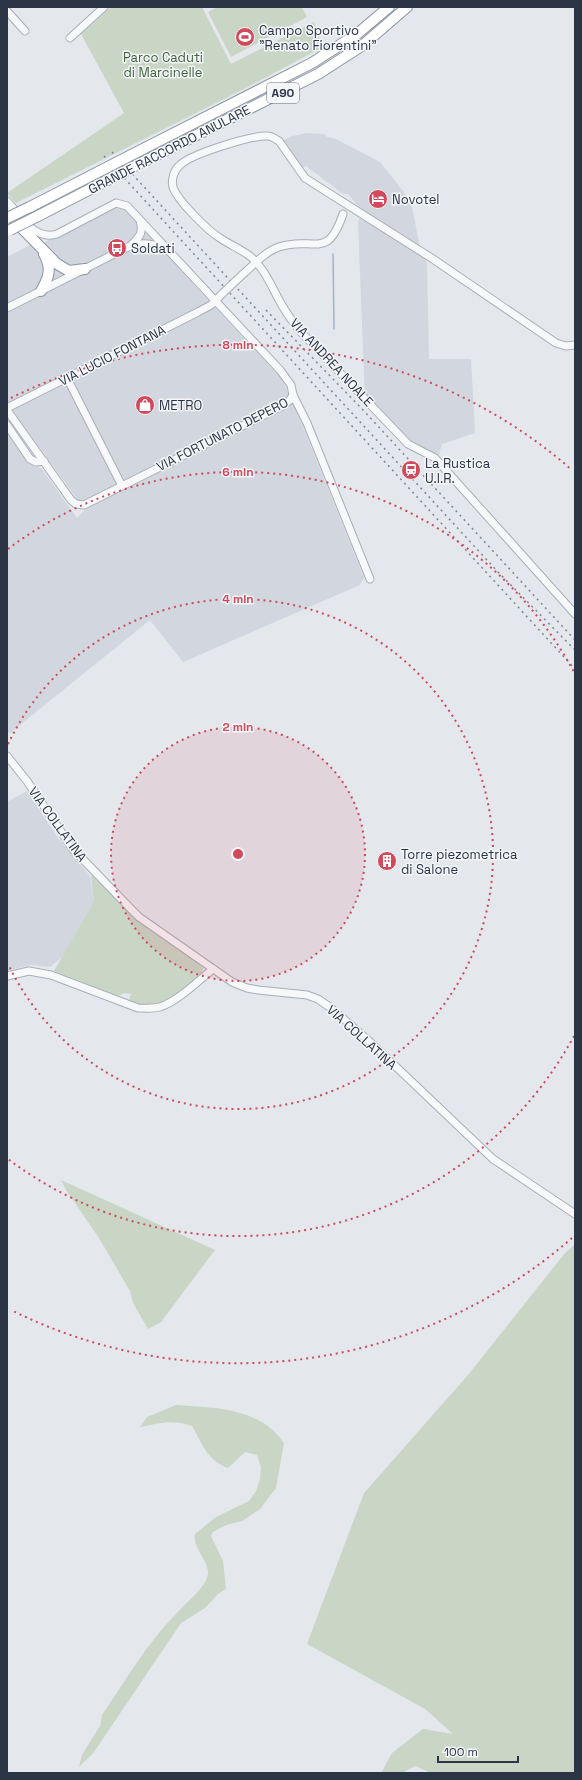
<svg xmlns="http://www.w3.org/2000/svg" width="582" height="1780" font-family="'Space Grotesk',sans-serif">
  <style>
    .built { fill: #d2d6de }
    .green { fill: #c9d6c5 }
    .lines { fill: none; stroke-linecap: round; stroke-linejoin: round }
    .stream { stroke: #9fb4cc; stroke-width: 1.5 }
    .minor-casing { stroke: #a9aeb7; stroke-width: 9 }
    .highway-casing { stroke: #8b94a3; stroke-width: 12 }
    .minor { stroke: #f7f8fa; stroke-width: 7 }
    .highway { stroke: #fff; stroke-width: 10 }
    .rail { stroke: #7d8696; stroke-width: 1.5; stroke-dasharray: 2 4; stroke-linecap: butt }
    .minor-bridge-casing { stroke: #a9aeb7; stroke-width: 9; stroke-linecap: butt }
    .highway-bridge-casing { stroke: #8b94a3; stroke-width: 12; stroke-linecap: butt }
    .minor-bridge { stroke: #f7f8fa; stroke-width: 7 }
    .highway-bridge { stroke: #fff; stroke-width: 10 }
    .ring { fill: none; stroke: #d1495b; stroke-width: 2; stroke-dasharray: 2 4 }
    .labels { text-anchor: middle; stroke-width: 3; stroke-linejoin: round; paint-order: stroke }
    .shield { fill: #f4f6f9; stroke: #676e7b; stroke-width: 1 }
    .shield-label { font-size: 12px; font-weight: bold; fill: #2b3445 }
    .poi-label { font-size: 13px; fill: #2b3445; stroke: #f4f6f9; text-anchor: start }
    .park-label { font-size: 13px; fill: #3f6138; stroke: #f4f6f9 }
    .street-label { font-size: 13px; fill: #2b3445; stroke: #f4f6f9 }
    .centre { fill: #d1495b; stroke: #f4f6f9; stroke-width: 2 }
    .ring-label { font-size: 12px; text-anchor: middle; font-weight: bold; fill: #d1495b; stroke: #f4f6f9; stroke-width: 3; stroke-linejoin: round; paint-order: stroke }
  </style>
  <rect width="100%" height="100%" fill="#e4e7ec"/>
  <!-- built -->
  <g class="built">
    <path d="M307,133L324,134L327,137L334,138L380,162L403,191L412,207L420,248L427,264L429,359H471L475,433L442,444L437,461L413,448L365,399L358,222L362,211L348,194H343L306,166L301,168L282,141L292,136Z"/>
    <path d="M118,207L125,209L132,215L195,286L281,378L293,402L364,578L360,585L183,662L150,620L10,733L7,732V432L29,463L42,469L77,518L85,510L7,403V257L30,245L43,243L111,208Z"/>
    <path d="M27,791L58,838L90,876L94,901L62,957L50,967L30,965L7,971V802Z"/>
  </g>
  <!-- green -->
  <g class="green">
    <path d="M111,7H202L231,64L314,22L323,47L244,89L16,203L7,193L124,113L81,34Z"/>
    <path d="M217,7H302L307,17L231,57L208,12Z"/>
    <path d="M91,875L140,920L192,957L203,969L201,975C180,990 156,1017 129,1000L131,994L124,993L118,996L54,971L94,901Z"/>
    <path d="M61,1180L215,1250L161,1322L148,1329L133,1303L130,1291L99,1238L66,1190Z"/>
    <path d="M575,1244V1773H431L415,1766L402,1773H381L392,1753L423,1729L453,1734L425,1709L307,1644L364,1493L468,1375L565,1253Z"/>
    <path d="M176,1405C215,1408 259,1407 284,1443L276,1488L260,1509L242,1521L226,1525L213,1532L211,1536L223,1561L226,1589L218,1594L205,1608L181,1623L94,1752L79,1767L82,1755L100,1726L102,1715C125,1681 147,1643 176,1614C185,1603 206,1588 208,1574C209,1560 192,1548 195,1534L216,1517L249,1501L256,1491L260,1479L261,1467L257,1455L245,1452L228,1468C207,1460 203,1445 192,1426C172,1419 160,1423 140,1427L147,1417Z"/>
  </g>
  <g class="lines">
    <!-- stream -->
    <path class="stream" d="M333,254L334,329"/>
    <defs>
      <g id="minor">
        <path d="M7,11L25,31"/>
        <path d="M70,38L104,7"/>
        <path d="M7,201C20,215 34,241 57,234L116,203L127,206L280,370L291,385L293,395L307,423L370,579"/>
        <path d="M132,244C141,236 143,232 140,220"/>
        <path d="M242,275C253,266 264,252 279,247C313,235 327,262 343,214"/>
        <path d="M7,308L130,246C143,242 152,244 165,248"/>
        <path d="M575,345L566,346L556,343L433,259L305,178L279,141C275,139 272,136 268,136C252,135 191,154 180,165C174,170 171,180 173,187C177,200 208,231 220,238C230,245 241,249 251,257C268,272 273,292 285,310C289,317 294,323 299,330L408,444L435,458L575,614"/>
        <path d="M67,378L122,486"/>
        <path d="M7,408L198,312L211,305L223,293"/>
        <path d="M7,410L71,500L76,504L84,505L282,406L290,400L293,395"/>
        <path d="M7,425L30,459L36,462L44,461"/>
        <path d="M7,756L27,781L72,848L129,907L139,917L232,982L247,988L258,990L307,995L318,999L331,1008L370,1042L493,1159L575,1214"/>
        <path d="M7,976L29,971L51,975L138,1008C145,1008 152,1009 160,1007C178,1001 198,981 213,969"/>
      </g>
      <g id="highway">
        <path d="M139,151L312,63L357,34L389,7"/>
        <path d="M147,160L318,74L363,45L407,7"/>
        <path d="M30,207L100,171"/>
        <path d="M7,213L57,264L69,271L85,269"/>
        <path d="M38,216L106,181"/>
        <path d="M41,291C49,278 52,268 44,254"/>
      </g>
    </defs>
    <!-- minor casing -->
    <use href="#minor" class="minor-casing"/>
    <!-- highway casing -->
    <use href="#highway" class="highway-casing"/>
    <!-- minor -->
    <use href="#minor" class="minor"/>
    <!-- highway -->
    <use href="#highway" class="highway"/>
    <!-- rail -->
    <g class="rail">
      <path d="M112,152L498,572L575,650"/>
      <path d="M104,156L575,669"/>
      <path d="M266,310L364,411L575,640"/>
    </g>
    <defs>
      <path id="minor-bridge" d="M223,293L242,275"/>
      <g id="highway-bridge">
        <path d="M100,171L139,151"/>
        <path d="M106,181L147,160"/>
        <path d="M7,218L30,207"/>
        <path d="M10,230L38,216"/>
      </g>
    </defs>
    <!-- minor-bridge casing -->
    <use href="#minor-bridge" class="minor-bridge-casing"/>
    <!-- highway-bridge casing -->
    <use href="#highway-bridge" class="highway-bridge-casing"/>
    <!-- minor-bridge -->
    <use href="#minor-bridge" class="minor-bridge"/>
    <!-- highway-bridge -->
    <use href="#highway-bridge" class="highway-bridge"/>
  </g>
  <!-- distance rings -->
  <circle cx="238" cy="854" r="127" fill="#d1495b" fill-opacity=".12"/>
  <g class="ring">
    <circle cx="238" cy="854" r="127"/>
    <path d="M8 744A255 255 0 1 1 8 964"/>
    <path d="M574 1036A382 382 0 0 1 8 1159M8 549A382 382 0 0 1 574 672"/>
    <path d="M572 1238A509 509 0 0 1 11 1310M11 398A509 509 0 0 1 572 470"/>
  </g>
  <!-- icons -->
  <defs>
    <symbol id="stadium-disc" viewBox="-11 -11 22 22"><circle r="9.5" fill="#d1495b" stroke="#f4f6f9"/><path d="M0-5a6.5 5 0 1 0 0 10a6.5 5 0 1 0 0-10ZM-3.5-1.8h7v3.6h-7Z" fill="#fff"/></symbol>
    <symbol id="hotel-disc" viewBox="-11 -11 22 22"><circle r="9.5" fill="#d1495b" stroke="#f4f6f9"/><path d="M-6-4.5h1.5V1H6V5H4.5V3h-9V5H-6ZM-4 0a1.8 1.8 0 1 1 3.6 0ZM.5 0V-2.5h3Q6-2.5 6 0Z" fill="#fff"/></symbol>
    <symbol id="bus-disc" viewBox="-11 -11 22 22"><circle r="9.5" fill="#d1495b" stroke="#f4f6f9"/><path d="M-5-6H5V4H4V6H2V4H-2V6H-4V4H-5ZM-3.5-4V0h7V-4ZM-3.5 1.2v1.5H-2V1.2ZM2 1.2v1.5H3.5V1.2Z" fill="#fff"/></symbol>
    <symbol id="shop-disc" viewBox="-11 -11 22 22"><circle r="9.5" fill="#d1495b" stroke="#f4f6f9"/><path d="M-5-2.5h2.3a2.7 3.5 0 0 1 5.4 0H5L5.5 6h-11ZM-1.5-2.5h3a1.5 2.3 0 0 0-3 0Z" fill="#fff"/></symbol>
    <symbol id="station-disc" viewBox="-11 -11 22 22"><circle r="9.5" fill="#d1495b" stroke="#f4f6f9"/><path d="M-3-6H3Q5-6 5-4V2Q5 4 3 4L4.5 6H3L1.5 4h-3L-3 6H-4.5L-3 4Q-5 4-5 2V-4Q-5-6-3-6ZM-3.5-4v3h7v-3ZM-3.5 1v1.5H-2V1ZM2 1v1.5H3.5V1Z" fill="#fff"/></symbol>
    <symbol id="building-disc" viewBox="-11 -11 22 22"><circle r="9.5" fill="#d1495b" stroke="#f4f6f9"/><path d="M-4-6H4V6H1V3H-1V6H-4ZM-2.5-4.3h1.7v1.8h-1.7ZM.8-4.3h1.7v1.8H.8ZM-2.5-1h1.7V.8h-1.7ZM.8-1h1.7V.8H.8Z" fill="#fff"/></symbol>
  </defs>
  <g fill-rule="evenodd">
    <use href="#stadium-disc" x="234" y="26" width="22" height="22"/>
    <use href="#hotel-disc" x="367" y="188" width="22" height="22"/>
    <use href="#bus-disc" x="106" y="237" width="22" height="22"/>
    <use href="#shop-disc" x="134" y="394" width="22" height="22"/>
    <use href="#station-disc" x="400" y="459" width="22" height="22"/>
    <use href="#building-disc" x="376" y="850" width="22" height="22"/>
  </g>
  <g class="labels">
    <!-- shield labels -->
    <rect class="shield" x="267" y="83" width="32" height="20" rx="3"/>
    <g class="shield-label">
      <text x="283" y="97">A90</text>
    </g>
    <!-- poi labels -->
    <g class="poi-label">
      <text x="259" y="35">Campo Sportivo<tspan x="259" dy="15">"Renato Fiorentini"</tspan></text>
      <text x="392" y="204">Novotel</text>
      <text x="131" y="253">Soldati</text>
      <text x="159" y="410">METRO</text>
      <text x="425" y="468">La Rustica<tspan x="425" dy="15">U.I.R.</tspan></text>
      <text x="401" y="859">Torre piezometrica<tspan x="401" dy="15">di Salone</tspan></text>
    </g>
    <!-- park labels -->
    <g class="park-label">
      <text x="163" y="62">Parco Caduti<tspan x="163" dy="15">di Marcinelle</tspan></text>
    </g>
    <!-- street labels -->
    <g class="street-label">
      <text transform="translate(169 149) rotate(-27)" y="5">GRANDE RACCORDO ANULARE</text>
      <text transform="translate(112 355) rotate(-27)" y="5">VIA LUCIO FONTANA</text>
      <text transform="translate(332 362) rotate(47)" y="5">VIA ANDREA NOALE</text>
      <text transform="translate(222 434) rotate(-27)" y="5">VIA FORTUNATO DEPERO</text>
      <text transform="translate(58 824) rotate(54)" y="5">VIA COLLATINA</text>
      <text transform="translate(362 1037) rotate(42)" y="5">VIA COLLATINA</text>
    </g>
  </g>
  <circle cx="238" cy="854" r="6" class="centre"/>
  <g class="ring-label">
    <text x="238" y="349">8 min</text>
    <text x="238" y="476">6 min</text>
    <text x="238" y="603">4 min</text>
    <text x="238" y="731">2 min</text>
  </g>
  <!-- border -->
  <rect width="582" height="1780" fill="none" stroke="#2b3445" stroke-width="16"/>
  <!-- scale -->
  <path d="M438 1756v6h80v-6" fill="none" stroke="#2b3445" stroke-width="2"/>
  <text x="444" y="1756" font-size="12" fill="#2b3445" stroke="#f4f6f9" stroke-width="3" paint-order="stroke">100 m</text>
</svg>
